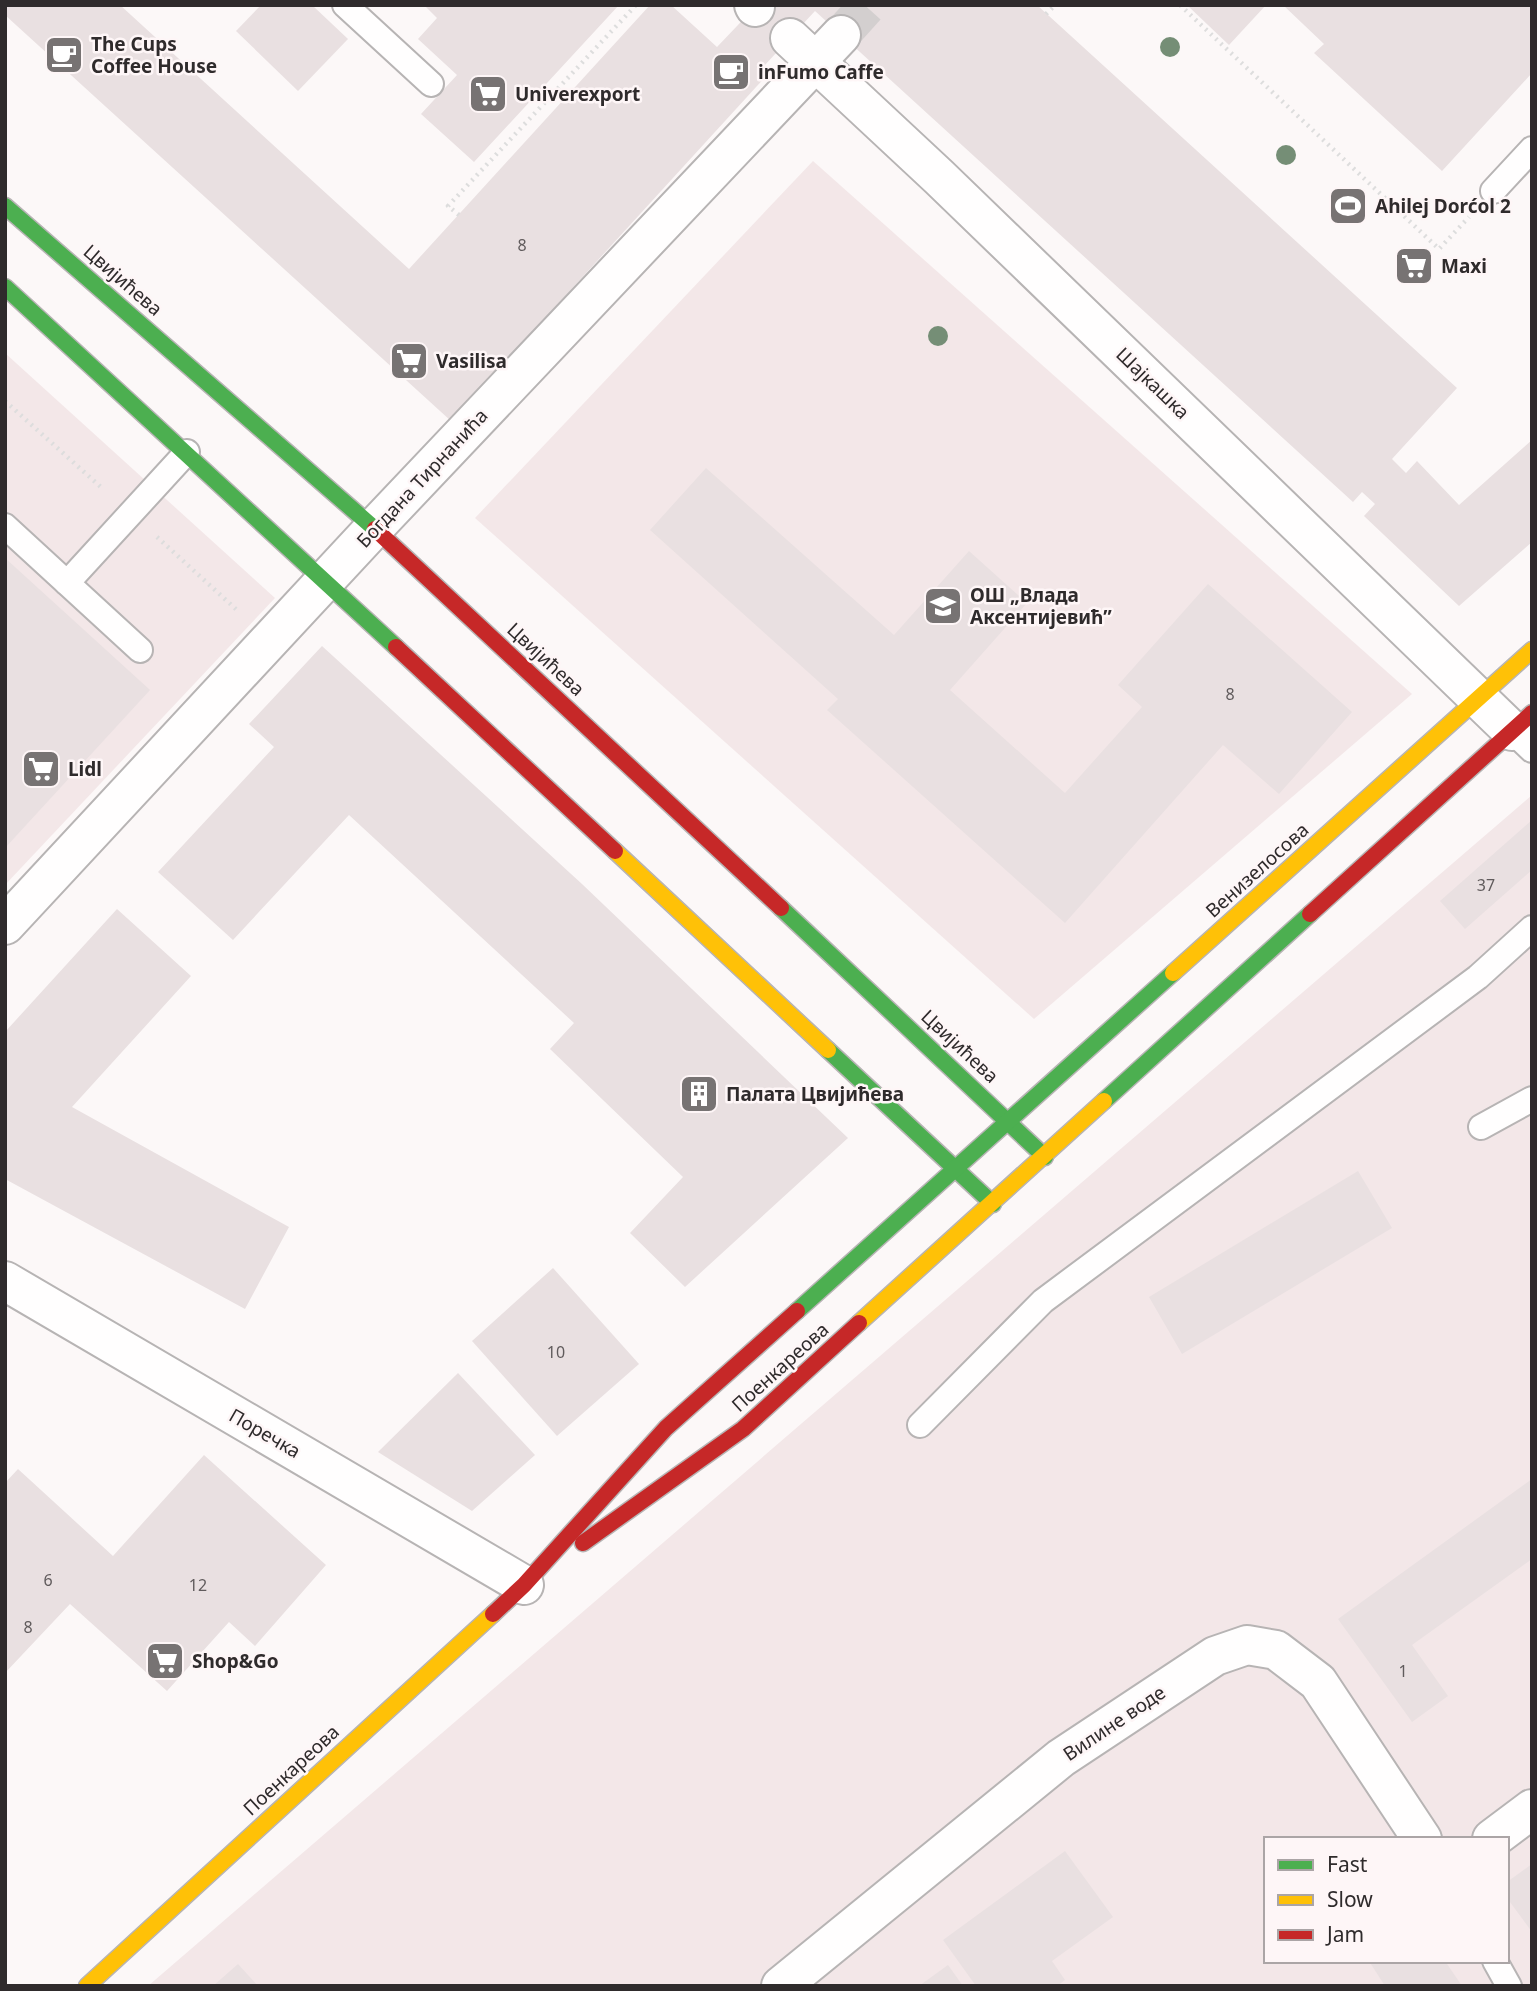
<svg xmlns="http://www.w3.org/2000/svg" width="1537" height="1991" font-family="'Noto Sans',sans-serif">
  <style>
    .built { fill: #f3e7e8; fill-rule: evenodd }
    .building { fill: #e9e0e1 }
    .lines { fill: none; stroke-linecap: round; stroke-linejoin: round }
    .street-tunnel { stroke: #d3cfcf; stroke-width: 38; stroke-dasharray: 38 19; stroke-linecap: butt }
    .lane-casing { stroke: #b7b4b4; stroke-width: 28 }
    .street-casing { stroke: #b7b4b4; stroke-width: 42 }
    .fast-casing { stroke: #b7b4b4; stroke-width: 19 }
    .slow-casing { stroke: #b7b4b4; stroke-width: 19 }
    .jam-casing { stroke: #b7b4b4; stroke-width: 19 }
    .path { stroke: #ddd; stroke-width: 4.5; stroke-dasharray: 2 5; stroke-linecap: butt }
    .lane { stroke: #fffefe; stroke-width: 24 }
    .street { stroke: #fffefe; stroke-width: 38 }
    .fast { stroke: #4caf50; stroke-width: 16 }
    .slow { stroke: #ffc107; stroke-width: 16 }
    .jam { stroke: #c62828; stroke-width: 16 }
    .tree { fill: #758e76 }
    .labels { text-anchor: middle; stroke-width: 5; stroke-linejoin: round; paint-order: stroke }
    .number-label { font-size: 16px; fill: #605b5c }
    .poi-label { font-size: 19px; font-weight: bold; fill: #2f2b2c; stroke: #fef6f7; text-anchor: start }
    .street-label { font-size: 19px; fill: #2f2b2c; stroke: #fef6f7 }
  </style>
  <rect width="100%" height="100%" fill="#fcf8f8"/>
  <!-- built -->
  <g class="built">
    <path d="M813,161L1412,694L1034,1019L475,518Z"/>
    <path d="M5,353L275,598L5,885Z"/>
    <path d="M1532,795V1986H148ZM1266,1839H1507V1961H1266Z"/>
  </g>
  <!-- building -->
  <g class="building">
    <path d="M5,5H120L409,269L650,5H671L717,47L757,5H1037L1457,388L1392,459L1406,473L1417,461L1459,505L1532,440V542L1459,606L1364,516L1375,504L1362,492L1353,502L815,11L764,66L770,72L757,86L451,421L5,15Z"/>
    <path d="M261,5H312L348,39L298,91L236,31Z"/>
    <path d="M424,5H619L474,162L421,114L457,75L418,39L437,18Z"/>
    <path d="M1187,5H1266L1229,45Z"/>
    <path d="M1283,5H1532V73L1442,171L1314,53L1324,44Z"/>
    <path d="M706,468L894,635L969,551L1027,603L950,690L1065,793L1142,707L1118,685L1208,584L1352,712L1279,794L1223,745L1065,923L827,710L838,699L650,530Z"/>
    <path d="M5,558L150,690L5,848Z"/>
    <path d="M322,646L582,884L848,1138L685,1287L630,1233L683,1177L550,1049L574,1023L349,815L233,940L158,872L274,747L249,724Z"/>
    <path d="M1532,820V870L1465,929L1440,901Z"/>
    <path d="M117,909L191,976L72,1107L289,1227L245,1309L5,1179V1032Z"/>
    <path d="M1358,1171L1392,1228L1182,1354L1149,1297Z"/>
    <path d="M553,1268L639,1364L557,1436L472,1341Z"/>
    <path d="M458,1373L535,1455L472,1511L378,1452Z"/>
    <path d="M204,1455L326,1565L255,1646L229,1622L167,1691L70,1604L5,1673V1483L18,1469L113,1556Z"/>
    <path d="M1532,1479V1559L1412,1645L1448,1696L1412,1722L1338,1619Z"/>
    <path d="M1065,1851L1113,1917L1052,1961L1065,1980L1057,1986H976L943,1940Z"/>
    <path d="M1532,1864V1932L1507,1898V1882Z"/>
    <path d="M1369,1961H1445L1462,1986H1385Z"/>
    <path d="M238,1964L258,1986H213Z"/>
    <path d="M948,1965L963,1986H919Z"/>
  </g>
  <g class="lines">
    <!-- street-tunnel -->
    <path class="street-tunnel" d="M841,35L868,5"/>
    <defs>
      <g id="lane">
        <path d="M345,5L431,84"/>
        <path d="M1493,191L1532,149"/>
        <path d="M5,526L67,583L187,452"/>
        <path d="M67,583L140,650"/>
        <path d="M1512,731L1532,750"/>
        <path d="M1481,1127L1532,1099"/>
        <path d="M920,1425L1043,1301L1478,977L1532,928"/>
        <path d="M1495,1961L1509,1986"/>
      </g>
      <g id="street">
        <path d="M754,5L755,7"/>
        <path d="M790,38L939,177L1512,731"/>
        <path d="M5,925L374,528L841,35"/>
        <path d="M5,1281L524,1585"/>
        <path d="M1492,1839L1532,1809"/>
        <path d="M781,1986L1061,1758L1215,1656L1247,1645L1276,1650L1318,1682L1422,1839"/>
      </g>
      <g id="fast">
        <path d="M5,206L375,529"/>
        <path d="M5,287L396,647"/>
        <path d="M781,908L1045,1157"/>
        <path d="M828,1050L993,1204"/>
        <path d="M1104,1101L1310,914"/>
        <path d="M797,1311L1173,973"/>
      </g>
      <g id="slow">
        <path d="M615,851L828,1050"/>
        <path d="M1173,973L1532,650"/>
        <path d="M859,1323L1104,1101"/>
        <path d="M87,1986L493,1614"/>
      </g>
      <g id="jam">
        <path d="M375,529L781,908"/>
        <path d="M396,647L615,851"/>
        <path d="M1310,914L1532,713"/>
        <path d="M583,1543L743,1429L859,1323"/>
        <path d="M493,1614L524,1585L666,1428L797,1311"/>
      </g>
    </defs>
    <!-- lane casing -->
    <use href="#lane" class="lane-casing"/>
    <!-- street casing -->
    <use href="#street" class="street-casing"/>
    <!-- fast casing -->
    <use href="#fast" class="fast-casing"/>
    <!-- slow casing -->
    <use href="#slow" class="slow-casing"/>
    <!-- jam casing -->
    <use href="#jam" class="jam-casing"/>
    <!-- path -->
    <g class="path">
      <path d="M1180,5L1439,249L1469,217"/>
      <path d="M1046,14L1055,5"/>
      <path d="M459,215L448,206L636,5"/>
      <path d="M5,401L103,489"/>
      <path d="M157,537L238,611"/>
    </g>
    <!-- lane -->
    <use href="#lane" class="lane"/>
    <!-- street -->
    <use href="#street" class="street"/>
    <!-- fast -->
    <use href="#fast" class="fast"/>
    <!-- slow -->
    <use href="#slow" class="slow"/>
    <!-- jam -->
    <use href="#jam" class="jam"/>
  </g>
  <!-- trees -->
  <g class="tree">
    <circle cx="1170" cy="47" r="10"/>
    <circle cx="1286" cy="155" r="10"/>
    <circle cx="938" cy="336" r="10"/>
  </g>
  <!-- icons -->
  <defs>
    <symbol id="cafe-square" viewBox="-11 -11 22 22"><rect x="-9" y="-9" width="18" height="18" rx="4" fill="#777373" stroke="#fef6f7"/><path d="M-5.5-4.5H6V0H3Q3 3.5 0 3.5H-2.5Q-5.5 3.5-5.5 0ZM3-3.2v2h1.7v-2ZM-6 4.5H4V6H-6Z" fill="#fff"/></symbol>
    <symbol id="supermarket-square" viewBox="-11 -11 22 22"><rect x="-9" y="-9" width="18" height="18" rx="4" fill="#777373" stroke="#fef6f7"/><path d="M-6-5.5h2.5l.6 2H6L4.5 2H-2.5L-4.4-4H-6ZM-1.5 3.2a1.3 1.3 0 1 0 .1 0ZM3 3.2a1.3 1.3 0 1 0 .1 0Z" fill="#fff"/></symbol>
    <symbol id="stadium-square" viewBox="-11 -11 22 22"><rect x="-9" y="-9" width="18" height="18" rx="4" fill="#777373" stroke="#fef6f7"/><path d="M0-5a6.5 5 0 1 0 0 10a6.5 5 0 1 0 0-10ZM-3.5-1.8h7v3.6h-7Z" fill="#fff"/></symbol>
    <symbol id="school-square" viewBox="-11 -11 22 22"><rect x="-9" y="-9" width="18" height="18" rx="4" fill="#777373" stroke="#fef6f7"/><path d="M0-5L7-2L0 1L-7-2ZM-4 1L0 2.5L4 1V4Q0 6-4 4Z" fill="#fff"/></symbol>
    <symbol id="building-square" viewBox="-11 -11 22 22"><rect x="-9" y="-9" width="18" height="18" rx="4" fill="#777373" stroke="#fef6f7"/><path d="M-4-6H4V6H1V3H-1V6H-4ZM-2.5-4.3h1.7v1.8h-1.7ZM.8-4.3h1.7v1.8H.8ZM-2.5-1h1.7V.8h-1.7ZM.8-1h1.7V.8H.8Z" fill="#fff"/></symbol>
  </defs>
  <g fill-rule="evenodd">
    <use href="#cafe-square" x="42" y="33" width="44" height="44"/>
    <use href="#cafe-square" x="709" y="50" width="44" height="44"/>
    <use href="#supermarket-square" x="466" y="72" width="44" height="44"/>
    <use href="#stadium-square" x="1326" y="184" width="44" height="44"/>
    <use href="#supermarket-square" x="1392" y="244" width="44" height="44"/>
    <use href="#supermarket-square" x="387" y="339" width="44" height="44"/>
    <use href="#school-square" x="921" y="584" width="44" height="44"/>
    <use href="#supermarket-square" x="19" y="747" width="44" height="44"/>
    <use href="#building-square" x="677" y="1072" width="44" height="44"/>
    <use href="#supermarket-square" x="143" y="1639" width="44" height="44"/>
  </g>
  <g class="labels">
    <!-- number labels -->
    <g class="number-label">
      <text x="522" y="251">8</text>
      <text x="1230" y="700">8</text>
      <text x="1486" y="891">37</text>
      <text x="556" y="1358">10</text>
      <text x="48" y="1586">6</text>
      <text x="198" y="1591">12</text>
      <text x="28" y="1633">8</text>
      <text x="1403" y="1677">1</text>
    </g>
    <!-- poi labels -->
    <g class="poi-label">
      <text x="91" y="51">The Cups<tspan x="91" dy="22">Coffee House</tspan></text>
      <text x="758" y="79">inFumo Caffe</text>
      <text x="515" y="101">Univerexport</text>
      <text x="1375" y="213">Ahilej Dorćol 2</text>
      <text x="1441" y="273">Maxi</text>
      <text x="436" y="368">Vasilisa</text>
      <text x="970" y="602">ОШ „Влада<tspan x="970" dy="22">Аксентијевић”</tspan></text>
      <text x="68" y="776">Lidl</text>
      <text x="726" y="1101">Палата Цвијићева</text>
      <text x="192" y="1668">Shop&amp;Go</text>
    </g>
    <!-- street labels -->
    <g class="street-label">
      <text transform="translate(123 280) rotate(41)" y="7">Цвијићева</text>
      <text transform="translate(1153 383) rotate(44)" y="7">Шајкашка</text>
      <text transform="translate(422 478) rotate(-47)" y="7">Богдана Тирнанића</text>
      <text transform="translate(546 659) rotate(43)" y="7">Цвијићева</text>
      <text transform="translate(1257 870) rotate(-42)" y="7">Венизелосова</text>
      <text transform="translate(960 1046) rotate(43)" y="7">Цвијићева</text>
      <text transform="translate(780 1367) rotate(-42)" y="7">Поенкареова</text>
      <text transform="translate(265 1433) rotate(30)" y="7">Поречка</text>
      <text transform="translate(1114 1723) rotate(-34)" y="7">Вилине воде</text>
      <text transform="translate(291 1770) rotate(-43)" y="7">Поенкареова</text>
    </g>
  </g>
  <!-- border -->
  <rect width="1537" height="1991" fill="none" stroke="#2f2b2c" stroke-width="14"/>
  <!-- legend -->
  <rect x="1264" y="1837" width="245" height="126" fill="#fef6f7" stroke="#aba5a6" stroke-width="2"/>
  <rect x="1278" y="1860" width="35" height="10" fill="#4caf50" stroke="#aba5a6" stroke-width="2"/>
  <text x="1327" y="1872" font-size="21" fill="#2f2b2c">Fast</text>
  <rect x="1278" y="1895" width="35" height="10" fill="#ffc107" stroke="#aba5a6" stroke-width="2"/>
  <text x="1327" y="1907" font-size="21" fill="#2f2b2c">Slow</text>
  <rect x="1278" y="1930" width="35" height="10" fill="#c62828" stroke="#aba5a6" stroke-width="2"/>
  <text x="1327" y="1942" font-size="21" fill="#2f2b2c">Jam</text>
</svg>
